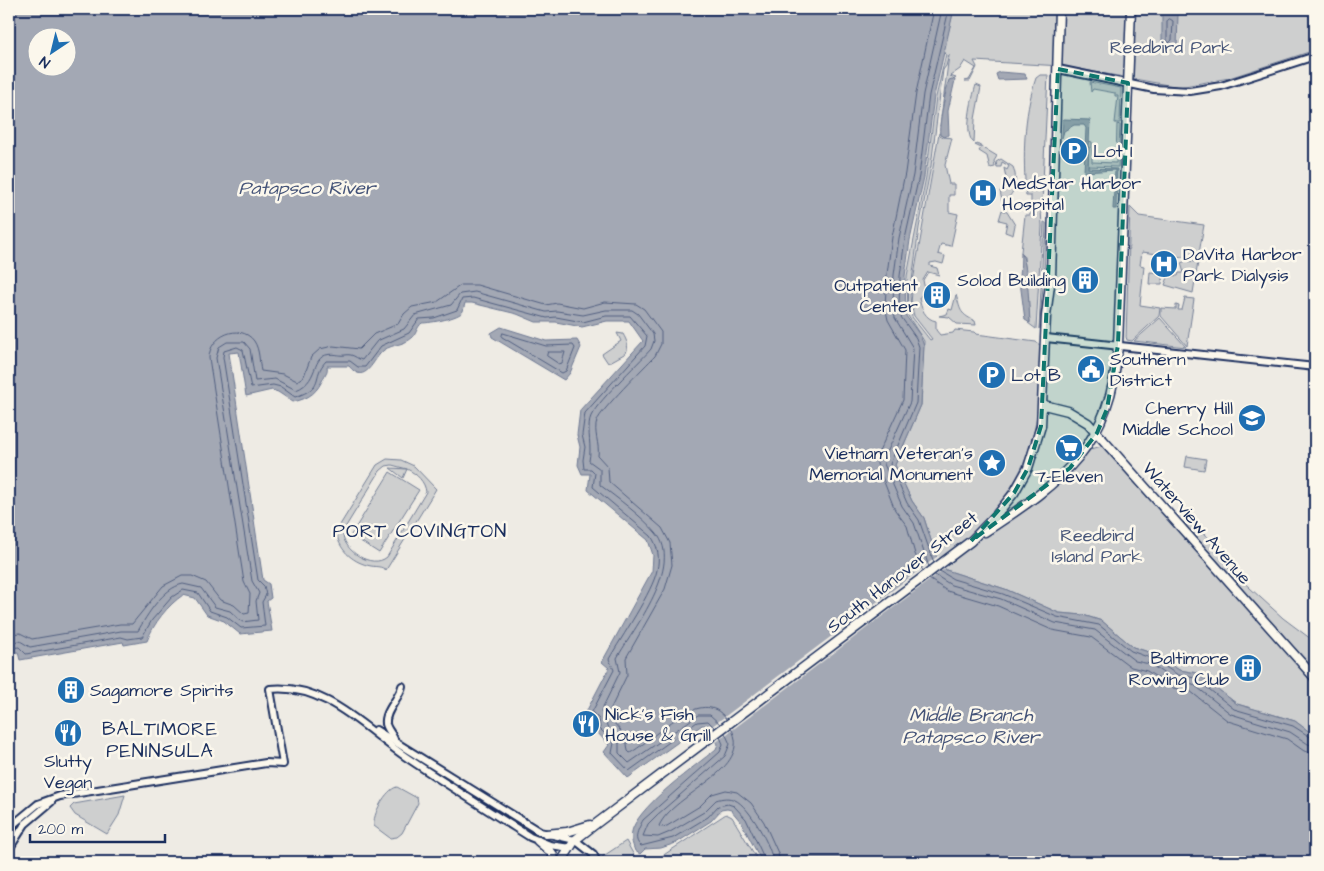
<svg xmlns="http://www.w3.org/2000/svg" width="1324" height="871" font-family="'Architects Daughter',sans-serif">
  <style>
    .green { fill: #cecfcf; stroke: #747f96; fill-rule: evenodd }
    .water { fill: #a3a8b4; stroke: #6d7892; fill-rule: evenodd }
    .pier { fill: #eeebe4 }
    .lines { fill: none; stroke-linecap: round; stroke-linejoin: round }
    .shore { stroke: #515f80; stroke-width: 1 }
    .minor-casing { stroke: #1b2f5e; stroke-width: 10 }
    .major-casing { stroke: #1b2f5e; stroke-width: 11 }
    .minor { stroke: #fbf7ec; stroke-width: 6 }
    .major { stroke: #fbf7ec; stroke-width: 8 }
    .marked { fill: #0f766e; fill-opacity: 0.2; stroke: #0f766e; stroke-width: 4; stroke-dasharray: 10 6; stroke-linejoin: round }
    .labels { text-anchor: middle; stroke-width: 5; stroke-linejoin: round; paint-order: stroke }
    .park-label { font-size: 18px; fill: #48577a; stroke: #fbf7ec }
    .poi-label { font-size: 18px; fill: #1b2f5e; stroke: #fbf7ec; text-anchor: start }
    .street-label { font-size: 18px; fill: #1b2f5e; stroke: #fbf7ec }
    .water-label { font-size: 19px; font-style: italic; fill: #445378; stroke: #fbf7ec }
    .neighbourhood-label { font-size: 19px; letter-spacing: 1px; fill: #1b2f5e; stroke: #fbf7ec }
  </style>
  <rect width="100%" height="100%" fill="#eeebe4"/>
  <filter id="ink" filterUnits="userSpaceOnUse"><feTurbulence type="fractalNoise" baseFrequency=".02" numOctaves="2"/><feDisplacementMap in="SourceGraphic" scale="10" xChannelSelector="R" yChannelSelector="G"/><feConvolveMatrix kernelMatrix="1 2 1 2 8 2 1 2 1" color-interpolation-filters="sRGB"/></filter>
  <g filter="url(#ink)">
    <!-- green -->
    <g class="green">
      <path d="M954,9H1315V50L1229,78L1179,87L1062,66L974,61L977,67L970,81H965L969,80L976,68L965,61L960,69L950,76L956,78C954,80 950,80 948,83C941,97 946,112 940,126L949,55L946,66L943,70L931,166L919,228L910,296L912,317L930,340L932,339L914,316L911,303L913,281L939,133L944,137L952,138L945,165L949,184H954V195H949V212L958,214L951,246L941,244L938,254L945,256L943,264L936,262L930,263V266L937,268L939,275L928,272L923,280L925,290L919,298C921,308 925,319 936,321V330L940,335L953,333L955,330L974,332L976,334L1036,342L1041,346C1040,418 1037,462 987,519L996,528L1059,484L1091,449L1102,446L1315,682V736L1295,721L1237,704L1197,673L1179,670L1155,654L1133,647L1102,621L1083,615L1059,613L1005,589L946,570L936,556L924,518L912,501L895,465L921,405L924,341L908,316L907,276L926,177L936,97L946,54L943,53Z"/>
      <path d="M1040,75H1048L1042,204L1031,203V196H1026C1023,156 1023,117 1036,78Z"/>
      <path d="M1090,82L1121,88L1120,123H1115L1118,96H1115V93L1093,89L1091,92Z"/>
      <path d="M976,85L981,87L975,119L974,143C963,135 972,98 976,85Z"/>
      <path d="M1117,124L1120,125L1118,167L1088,166L1089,141L1092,142V162L1116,163Z"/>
      <path d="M977,144L997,156L994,161L995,167L990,168L987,156L979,151L981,148L975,145Z"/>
      <path d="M1001,159L1013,167C1018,179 1016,196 1002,201L1000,191L1008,188L1004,168L1007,170L1009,166L1002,162L1001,167H997L996,162Z"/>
      <path d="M1130,207L1139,216L1204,225L1198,259L1142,252L1140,265L1144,266L1140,305L1160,308L1159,316L1132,341L1127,340L1126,337Z"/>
      <path d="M1033,209H1041L1042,226L1036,329L1028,323L1030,322L1024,257L1021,252L1025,215H1030Z"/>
      <path d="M1002,210L1007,212L1015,225L1013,235L1005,232L1007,222L999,220Z"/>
      <path d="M1044,222L1046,223L1044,276L1039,329Z"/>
      <path d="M1186,261L1198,262L1193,293L1165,285L1169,275L1178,276L1179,273H1184L1181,263Z"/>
      <path d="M1150,272L1163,273L1162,284H1149Z"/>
      <path d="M956,295C961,309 958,313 975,321L976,325L957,324L949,317L939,316L947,314L949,309L952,310Z"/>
      <path d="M1185,298L1194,299L1187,346L1161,316V308L1176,309V305L1179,306L1178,310H1182Z"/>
      <path d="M1160,318L1186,347L1134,341Z"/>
      <path d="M617,333L623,334C627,341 629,346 626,353L608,363L602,354L621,341Z"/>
      <path d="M1187,456L1206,459L1204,470L1185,467Z"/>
      <path d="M387,459L401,460L414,466L436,489L386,570C381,566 377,567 371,566C354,563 340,551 337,535L340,525L377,465ZM392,465L407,469L390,468L403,478L407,469C417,474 425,482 426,492L387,557C372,570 341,550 343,531L380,471L386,466Z"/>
      <path d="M390,472L419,490L379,553L351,535Z"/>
      <path d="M1183,522C1201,529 1216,544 1230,557L1228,568L1283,618L1315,642V671Z"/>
      <path d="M397,787L417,798L418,803L402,833L397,837L390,838L374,826C372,815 386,789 397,787Z"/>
      <path d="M125,795L119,815L107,834L75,815L70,808L74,804Z"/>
      <path d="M726,814L732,817L759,862H653Z"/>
      <path d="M626,841L636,859L644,862H602V857Z"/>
    </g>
    <!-- water -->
    <g class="water">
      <path d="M9,9H954L934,96L924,177L910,240L905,276L906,316L920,335L924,346L921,405L895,465L912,501L924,518L936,556L946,570L1005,589L1059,613L1083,615L1102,621L1133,647L1155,654L1179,670L1197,673L1237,704L1295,721L1315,736V862H762L741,822L731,810L727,809L721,810L711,821L676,843L661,848L645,849L640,854L635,851C632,843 630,836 633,828C643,803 694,767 716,749L718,744L709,728L702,725L628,778L604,752L609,745L595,730V721L585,714L609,668L602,662L652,571L653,555L648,540L588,490L590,474H582L578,465L580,447L577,435L580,410L643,341L629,321H607L582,327L556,322H536L517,314L472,303H465C464,306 464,308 463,311C460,318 430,323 422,323C417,327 417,332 413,337C405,345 393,344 384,350C373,358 366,387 349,366H327C328,372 326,372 324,377C317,392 311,398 293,402L278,392L272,390L246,396L239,352L229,353L263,580L269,584L271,598L267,601L272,631L240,634L224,621L207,615L195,598L183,595C168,605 153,624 147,641L124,645L123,642L20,660L18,652L9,653ZM38,38H68V68H38Z"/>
      <path d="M1162,13L1178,14L1177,48H1162Z"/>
      <path d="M1000,72L1025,74L1027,79L998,80L996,74Z"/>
      <path d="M952,79L955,80L948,111L949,135L944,137L940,135C938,126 946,90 949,80Z"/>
      <path d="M1063,119L1090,120L1088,168L1117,169L1116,209H1113L1115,170L1084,172L1086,128L1084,125H1074L1064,131L1062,138Z"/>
      <path d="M1021,252C1028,264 1029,308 1030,323L1025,320L1020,282Z"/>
      <path d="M501,327L546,341L577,340L581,347L570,373L564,380L492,337L491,333Z"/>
    </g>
    <!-- pier -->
    <path class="pier" d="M938,556L947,567L715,743L707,730Z"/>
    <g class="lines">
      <!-- shore -->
      <g class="shore">
        <path d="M1170,19L1173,21L1172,40L1169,43L1167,40V21Z"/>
        <path d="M503,333L546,346L573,345L575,348L566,371L562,373L502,337Z"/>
        <path d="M548,352H565L562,363L559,364L547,356Z"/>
        <path d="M934,563L919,520L907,503L890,464L916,403L919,347L916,338L901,317L899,306L900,276L905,239L919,176L929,95L949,9"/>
        <path d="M929,567L914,523L902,506L884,464L885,457L910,402L913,348L895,318L893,306L894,275L899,238L913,175L923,94L942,9"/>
        <path d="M923,571L915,554L907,526L895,510L877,464L878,454L903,400L905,350L888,320L885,306L887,274L892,237L905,173L916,93L934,9"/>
        <path d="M940,571L953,579L1003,594L1057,617L1099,625L1131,651L1153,659L1178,675L1195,678L1234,709L1293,726L1315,740"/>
        <path d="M935,575L951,585L1001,599L1055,623L1095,630L1135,661L1150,664L1175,681L1193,684L1231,714L1290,732L1308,744L1315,746"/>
        <path d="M929,579L947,591L998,606L1052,630L1091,637L1131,667L1147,671L1173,688L1190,691L1228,721L1287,739L1304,751L1315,754"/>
        <path d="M9,634L20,633L32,639L120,624H132L163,586L182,576H192L206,582L220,600L234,605L244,614L249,613L250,594L244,582L209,358C209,336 240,322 254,341C260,350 259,362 261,371L283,374L297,381L304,376L311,357L320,349L333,346L359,349L374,334L398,324L404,314L412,307L437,302L461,285H477L546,305L557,303L583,308L605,302L636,304L644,309L661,332V344L655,356C645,366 600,411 597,421C593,432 600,444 598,456L608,467L609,482L662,528L670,543L672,565L665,589L626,658L627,675L610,710L614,723L626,737L628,751L630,753C654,740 702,683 726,719"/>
        <path d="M9,642L20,641L30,647L121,631H138C147,615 163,588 183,584L201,588L215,607L230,611L242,622L258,620L256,601L259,593L252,581L216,358L219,347L227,342H244L250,349L255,381L275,379L296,390C323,380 307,349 339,355C343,356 347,354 351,355C355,356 358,359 362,360L377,341L404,329L415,315L451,305L460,294L475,292L546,312L557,311L583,315L606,310H632L638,314L653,334L654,341L651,349C639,363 593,405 590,419C587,433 592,446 589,461L600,469V485C617,498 643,517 656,533C684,565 634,628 617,658L620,672L601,711L605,717L607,726L619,740V753L629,763L698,715H710L720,724"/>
        <path d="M9,648L19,647L26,654L121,637L128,639L142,637L152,620L172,597L183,590L198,593L210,611L227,617L241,628L265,626L262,602L266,595L264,586L258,580L223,357L224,351L237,347L243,350L251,388L273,385L281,387L295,397C326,387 311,377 326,361H350L358,367H365L381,346L409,333L419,319L434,318L457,310L462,299L473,298L547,318L556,317L583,322L606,316H630L647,336L645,346L585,413L582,435L585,447L583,460L584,469H591L595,473L593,487L651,536C658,546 660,558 657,570C653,591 621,638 609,659L614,670L592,712L599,719L600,729L614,743L612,753L629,771L697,722L708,721L715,728"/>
        <path d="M731,728C755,770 673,793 659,826L662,827L667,826L700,806L712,794L726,790L737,792L751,803L764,822L778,853L780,862"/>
        <path d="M725,733L730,744L725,756L657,815L648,824L643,836L658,837L670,832L704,812L716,800C722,798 729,797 735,800C749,806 772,847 773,862"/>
        <path d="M720,737L723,744L720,752L643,820C639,828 632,839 641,846L673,838L708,817L718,806L728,804L734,806L746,819L766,862"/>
      </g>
      <defs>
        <g id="minor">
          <path d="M1058,69L1154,89L1190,91L1221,86L1315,56"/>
          <path d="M1046,338L1315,367"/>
          <path d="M376,730L540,832L575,840L593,854L597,862"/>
          <path d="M394,739C392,734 387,729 386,724C384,711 400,698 402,686"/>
          <path d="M9,828L38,804L60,796L266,763L283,764L270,689C325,683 364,728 406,757C446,784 489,811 530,837L550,845L570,848"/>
          <path d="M9,849L25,824L51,802"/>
        </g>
        <g id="major">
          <path d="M1044,405L1068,411L1088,423L1315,678"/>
          <path d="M985,532C1063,481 1112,445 1118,345L1131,9"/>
          <path d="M546,834L567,832L590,825"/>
          <path d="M538,841L552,853L555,862"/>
          <path d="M561,862L575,840L597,823L971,541L997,514L1014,493L1028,468L1041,426L1046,316L1051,277L1059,9"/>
        </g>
      </defs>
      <!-- minor casing -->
      <use href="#minor" class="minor-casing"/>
      <!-- major casing -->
      <use href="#major" class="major-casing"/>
      <!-- minor -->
      <use href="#minor" class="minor"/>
      <!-- major -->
      <use href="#major" class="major"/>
    </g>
  </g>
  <!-- marked area -->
  <path class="marked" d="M1058,69L1128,83L1118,345L1107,409L1097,433L1070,468L971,541L1014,493L1028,468L1041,426Z"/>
  <!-- icons -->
  <defs>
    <symbol id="parking-disc" viewBox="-11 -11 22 22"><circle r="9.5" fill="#1f6fb2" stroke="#fbf7ec"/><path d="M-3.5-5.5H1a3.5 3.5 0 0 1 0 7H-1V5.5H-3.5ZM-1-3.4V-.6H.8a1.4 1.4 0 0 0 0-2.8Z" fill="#fff"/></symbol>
    <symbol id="hospital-disc" viewBox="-11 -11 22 22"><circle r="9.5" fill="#1f6fb2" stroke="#fbf7ec"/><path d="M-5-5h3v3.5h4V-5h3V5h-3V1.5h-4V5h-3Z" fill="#fff"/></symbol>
    <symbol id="building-disc" viewBox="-11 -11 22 22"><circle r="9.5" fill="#1f6fb2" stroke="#fbf7ec"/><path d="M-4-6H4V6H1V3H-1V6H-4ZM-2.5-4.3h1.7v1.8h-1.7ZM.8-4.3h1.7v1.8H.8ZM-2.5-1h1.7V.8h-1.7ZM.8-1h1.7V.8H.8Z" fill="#fff"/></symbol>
    <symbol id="civic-disc" viewBox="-11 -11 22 22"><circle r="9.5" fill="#1f6fb2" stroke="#fbf7ec"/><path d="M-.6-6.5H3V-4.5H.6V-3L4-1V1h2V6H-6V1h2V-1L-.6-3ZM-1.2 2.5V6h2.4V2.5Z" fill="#fff"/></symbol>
    <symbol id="school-disc" viewBox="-11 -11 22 22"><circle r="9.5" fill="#1f6fb2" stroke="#fbf7ec"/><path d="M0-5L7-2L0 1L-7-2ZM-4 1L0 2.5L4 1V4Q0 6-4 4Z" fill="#fff"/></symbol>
    <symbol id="supermarket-disc" viewBox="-11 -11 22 22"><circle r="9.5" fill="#1f6fb2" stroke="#fbf7ec"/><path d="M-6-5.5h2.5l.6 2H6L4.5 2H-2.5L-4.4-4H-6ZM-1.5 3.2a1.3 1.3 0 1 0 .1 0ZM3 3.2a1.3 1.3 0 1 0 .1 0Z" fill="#fff"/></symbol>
    <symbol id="sight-disc" viewBox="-11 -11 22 22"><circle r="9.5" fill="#1f6fb2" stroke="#fbf7ec"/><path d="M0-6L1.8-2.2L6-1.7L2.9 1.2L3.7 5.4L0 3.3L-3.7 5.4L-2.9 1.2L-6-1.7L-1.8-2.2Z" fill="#fff"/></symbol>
    <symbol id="restaurant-disc" viewBox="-11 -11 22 22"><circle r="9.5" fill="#1f6fb2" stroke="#fbf7ec"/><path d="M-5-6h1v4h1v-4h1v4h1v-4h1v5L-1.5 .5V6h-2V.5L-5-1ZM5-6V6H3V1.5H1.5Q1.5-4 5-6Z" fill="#fff"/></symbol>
  </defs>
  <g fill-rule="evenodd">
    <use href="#parking-disc" x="1058" y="135" width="32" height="32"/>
    <use href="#hospital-disc" x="967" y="177" width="32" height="32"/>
    <use href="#hospital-disc" x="1148" y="248" width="32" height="32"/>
    <use href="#building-disc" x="1069" y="264" width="32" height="32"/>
    <use href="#building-disc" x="921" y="279" width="32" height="32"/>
    <use href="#civic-disc" x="1075" y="353" width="32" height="32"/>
    <use href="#parking-disc" x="976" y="359" width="32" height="32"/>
    <use href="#school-disc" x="1236" y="402" width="32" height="32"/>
    <use href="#supermarket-disc" x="1053" y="432" width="32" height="32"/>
    <use href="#sight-disc" x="976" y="447" width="32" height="32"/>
    <use href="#building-disc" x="1232" y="652" width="32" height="32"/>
    <use href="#building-disc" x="55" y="674" width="32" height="32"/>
    <use href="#restaurant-disc" x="570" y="708" width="32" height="32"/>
    <use href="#restaurant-disc" x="52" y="717" width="32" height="32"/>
  </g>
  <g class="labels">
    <!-- park labels -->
    <g class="park-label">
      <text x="1171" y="53">Reedbird Park</text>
      <text x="1097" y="541">Reedbird<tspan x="1097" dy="21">Island Park</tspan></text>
    </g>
    <!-- poi labels -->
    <g class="poi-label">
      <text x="1093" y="157">Lot I</text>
      <text x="1002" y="189">MedStar Harbor<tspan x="1002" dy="21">Hospital</tspan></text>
      <text x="1183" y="260">DaVita Harbor<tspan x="1183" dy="21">Park Dialysis</tspan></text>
      <text x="1066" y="286" text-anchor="end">Solod Building</text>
      <text x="918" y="291" text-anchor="end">Outpatient<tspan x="918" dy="21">Center</tspan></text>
      <text x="1110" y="365">Southern<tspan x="1110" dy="21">District</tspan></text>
      <text x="1011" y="381">Lot B</text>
      <text x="1233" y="414" text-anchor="end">Cherry Hill<tspan x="1233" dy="21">Middle School</tspan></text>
      <text x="973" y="459" text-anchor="end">Vietnam Veteran's<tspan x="973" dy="21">Memorial Monument</tspan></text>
      <text x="1069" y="482" text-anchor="middle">7-Eleven</text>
      <text x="1229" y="664" text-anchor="end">Baltimore<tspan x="1229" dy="21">Rowing Club</tspan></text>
      <text x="90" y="696">Sagamore Spirits</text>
      <text x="605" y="720">Nick's Fish<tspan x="605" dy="21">House &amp; Grill</tspan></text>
      <text x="68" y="767" text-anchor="middle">Slutty<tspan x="68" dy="21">Vegan</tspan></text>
    </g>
    <!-- street labels -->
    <g class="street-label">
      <text transform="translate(1197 523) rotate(49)" y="6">Waterview Avenue</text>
      <text transform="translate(902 572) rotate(-38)" y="6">South Hanover Street</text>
    </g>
    <!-- water labels -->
    <g class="water-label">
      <text x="307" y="194">Patapsco River</text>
      <text x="971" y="721">Middle Branch<tspan x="971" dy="22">Patapsco River</tspan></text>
    </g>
    <!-- neighbourhood labels -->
    <g class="neighbourhood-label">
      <text x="420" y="537">PORT COVINGTON</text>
      <text x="160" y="735">BALTIMORE<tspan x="160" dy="22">PENINSULA</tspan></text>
    </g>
  </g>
  <!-- margin -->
  <rect width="1324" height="871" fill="none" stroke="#fbf7ec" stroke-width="30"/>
  <rect x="15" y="15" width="1294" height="841" fill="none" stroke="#1b2f5e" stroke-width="2" filter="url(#ink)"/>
  <!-- north arrow -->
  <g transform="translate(52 52) rotate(215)"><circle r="24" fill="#fbf7ec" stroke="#a1a7b3"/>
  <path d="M0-4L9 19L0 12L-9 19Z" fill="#1f6fb2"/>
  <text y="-8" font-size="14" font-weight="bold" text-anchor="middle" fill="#1b2f5e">N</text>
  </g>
  <!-- scale -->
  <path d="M30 834v8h135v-8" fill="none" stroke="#1b2f5e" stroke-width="2.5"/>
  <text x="38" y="834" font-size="15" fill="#1b2f5e" stroke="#fbf7ec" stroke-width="4" paint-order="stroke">200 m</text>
</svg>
